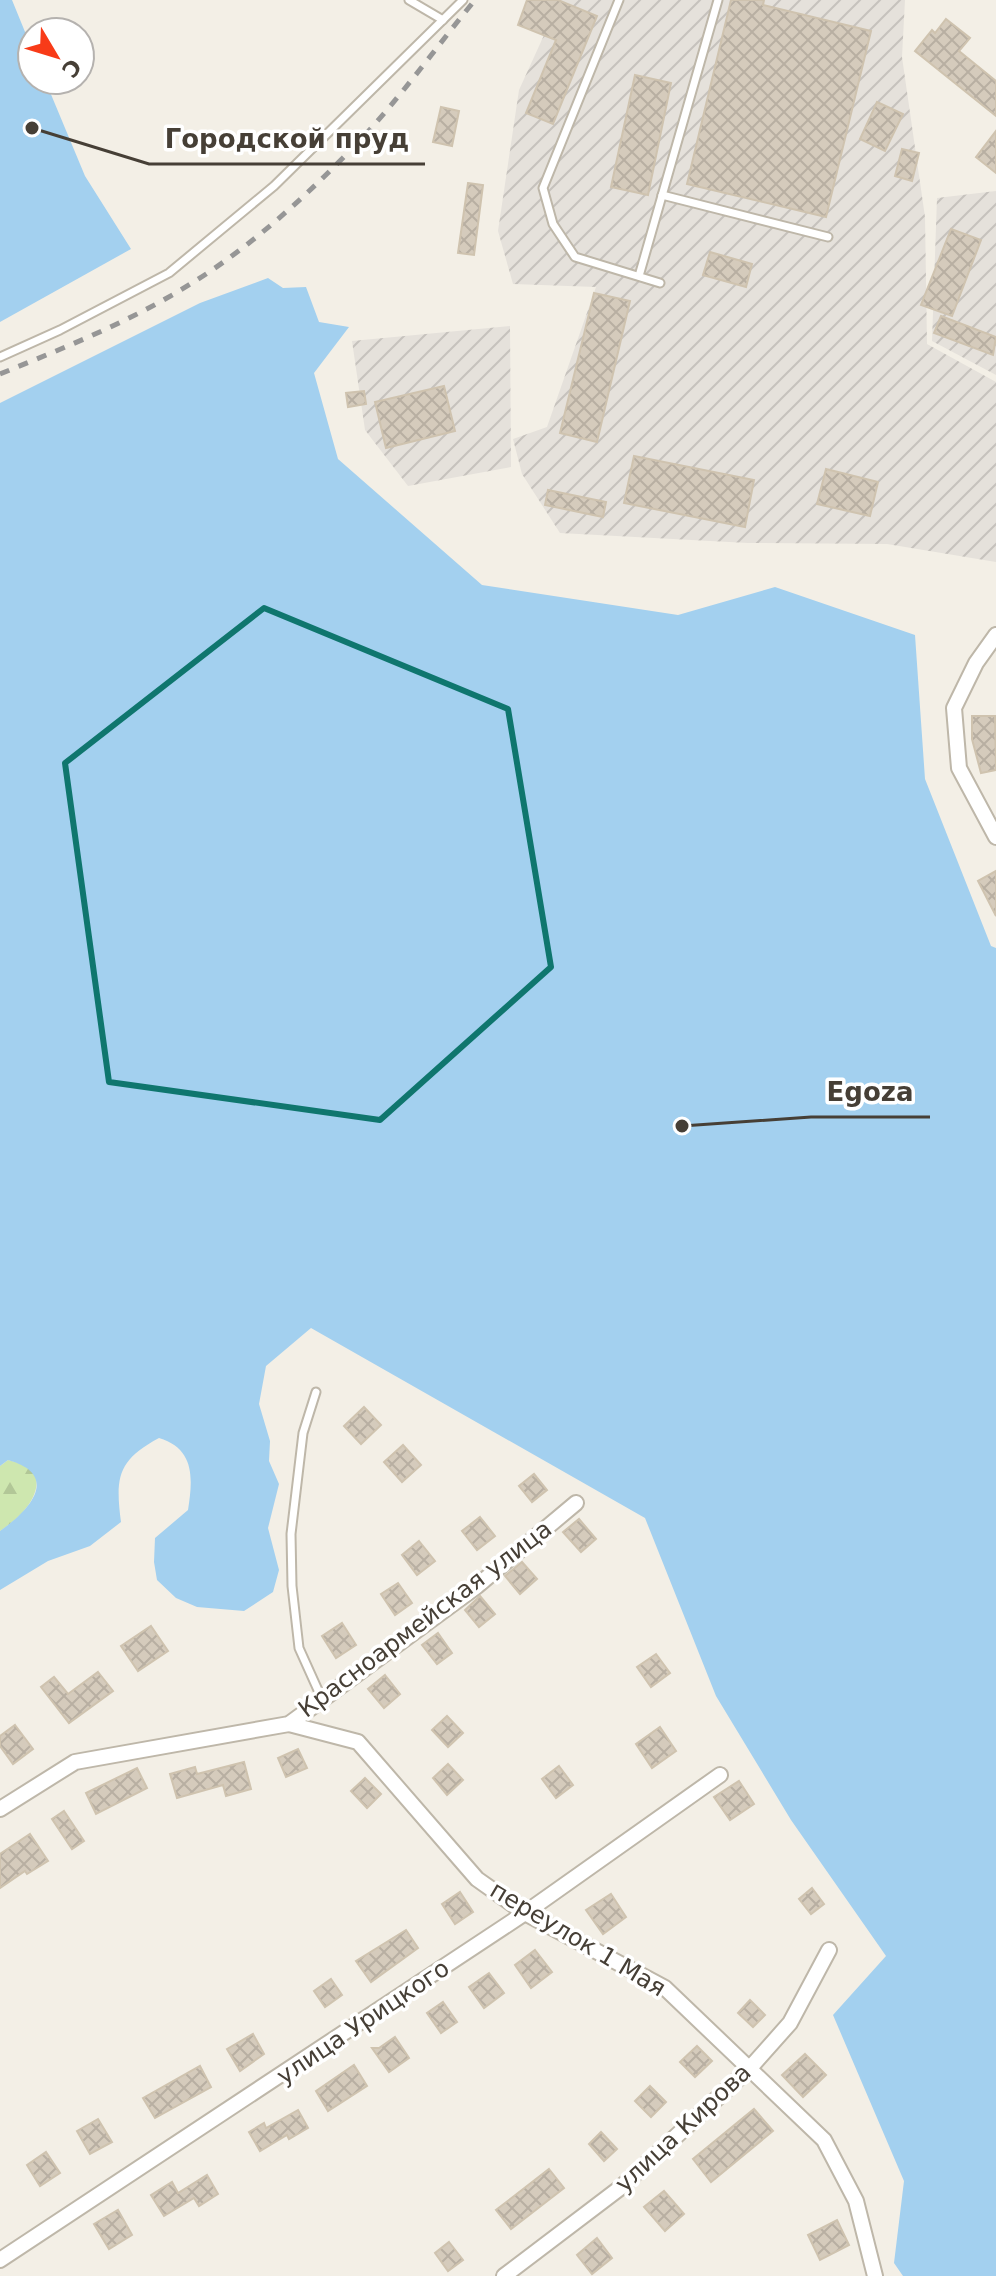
<svg xmlns="http://www.w3.org/2000/svg" width="996" height="2276" font-family="'DejaVu Sans',sans-serif">
  <style>
    .industrial { fill: url(#industrial-furrows) }
    .forest { fill: url(#forest-firs) }
    .water { fill: #a3d0ef }
    .building { fill: url(#building-cross-hatch); stroke: #cfc3af; stroke-width: 2 }
    .lines { fill: none; stroke-linecap: round; stroke-linejoin: round }
    .service-casing { stroke: #beb7a9; stroke-width: 11 }
    .minor-casing { stroke: #beb7a9; stroke-width: 18 }
    .service { stroke: #fff; stroke-width: 7 }
    .minor { stroke: #fff; stroke-width: 14 }
    .rail { stroke: #969696; stroke-width: 5; stroke-dasharray: 10 10; stroke-linecap: butt }
    .marked { fill: none; stroke: #0f766e; stroke-width: 6; stroke-linejoin: round }
    .labels { text-anchor: middle; stroke-width: 7; stroke-linejoin: round; paint-order: stroke }
    .street-label { font-size: 24px; fill: #463f36; stroke: #fff }
    .leader { fill: none; stroke: #463f36; stroke-width: 3 }
    .callout-dot { fill: #463f36; stroke: #fff; stroke-width: 3 }
    .callout-label { font-size: 26px; text-anchor: middle; font-weight: bold; fill: #463f36; stroke: #fff; stroke-width: 7; stroke-linejoin: round; paint-order: stroke }
  </style>
  <defs>
    <pattern id="industrial-furrows" width="10" height="10" patternUnits="userSpaceOnUse" patternTransform="scale(2)"><rect width="10" height="10" fill="#e5e1db"/><path d="M-1 1l2-2M0 10L10 0M9 11l2-2" fill="none" stroke="#c6c2bd"/></pattern>
    <pattern id="forest-firs" width="22" height="20" patternUnits="userSpaceOnUse" patternTransform="scale(2)"><rect width="22" height="20" fill="#cee7af"/><path d="M5 1l3.5 6h-7zM16 11l3.5 6h-7z" fill="#b2c797"/></pattern>
    <pattern id="building-cross-hatch" width="8" height="8" patternUnits="userSpaceOnUse" patternTransform="scale(2)"><rect width="8" height="8" fill="#d5cbbc"/><path d="M0 0l8 8M0 8l8-8" fill="none" stroke="#b8afa2"/></pattern>
  </defs>
  <rect width="100%" height="100%" fill="#f3efe6"/>
  <!-- industrial -->
  <g class="industrial">
    <path d="M560,0H905L902,57L925,217L927,344L996,382V562L887,544L748,543L560,533L522,474L513,439L547,427L596,287L513,284L498,231L519,90Z"/>
    <path d="M996,191V375L932,341L937,198Z"/>
    <path d="M510,326L511,467L408,486L365,430L352,341Z"/>
  </g>
  <!-- forest -->
  <path class="forest" d="M8,1460L23,1464L35,1472C43,1497 19,1518 0,1531V1466Z"/>
  <!-- water -->
  <g class="water">
    <path d="M0,0H12L32,49V80H45L85,176L131,249L0,322Z"/>
    <path d="M268,278L283,288L306,287L319,322L349,327L314,373L338,459L482,585L678,615L775,587L915,635L925,779L991,946L996,948V2276H903L894,2263L904,2181L833,2015L886,1956L791,1820L716,1696L645,1518L311,1328L266,1366L259,1404L270,1441L269,1461L279,1484L268,1528L279,1570L273,1592L244,1611L197,1607L176,1598L157,1580L154,1562L155,1538L188,1510C193,1478 195,1449 159,1438C118,1460 115,1477 121,1522L90,1546L48,1561L0,1590V1531C30,1510 61,1475 8,1460L0,1466V403L200,303Z"/>
  </g>
  <!-- building -->
  <g class="building">
    <path d="M527,0H558L597,16L553,124L526,113L556,40L518,25Z"/>
    <path d="M731,0H764L763,5L871,31L826,217L687,184Z"/>
    <path d="M946,19L970,38L959,51L996,81V116L915,51L932,30L935,33Z"/>
    <path d="M635,75L671,83L648,195L611,187Z"/>
    <path d="M877,102L903,114L885,151L860,139Z"/>
    <path d="M441,107L459,111L452,146L433,142Z"/>
    <path d="M996,131V173L976,157Z"/>
    <path d="M902,149L919,153L912,181L895,176Z"/>
    <path d="M468,183L483,185L474,255L458,253Z"/>
    <path d="M951,229L981,240L952,316L921,305Z"/>
    <path d="M710,252L752,264L746,287L703,275Z"/>
    <path d="M594,293L630,301L597,442L560,433Z"/>
    <path d="M941,316L996,337L993,355L934,333Z"/>
    <path d="M444,386L455,431L386,448L375,402Z"/>
    <path d="M364,391L366,404L348,407L346,393Z"/>
    <path d="M634,456L754,480L745,527L624,503Z"/>
    <path d="M826,469L878,482L870,516L817,504Z"/>
    <path d="M548,490L606,502L603,517L545,505Z"/>
    <path d="M972,716H995L996,770L981,773L972,739Z"/>
    <path d="M996,871V916L978,881Z"/>
    <path d="M364,1407L381,1425L361,1444L344,1426Z"/>
    <path d="M403,1445L421,1465L402,1482L384,1462Z"/>
    <path d="M534,1474L547,1490L532,1502L519,1486Z"/>
    <path d="M480,1517L495,1536L477,1550L462,1531Z"/>
    <path d="M579,1519L596,1539L581,1552L563,1532Z"/>
    <path d="M419,1541L435,1561L417,1575L402,1555Z"/>
    <path d="M522,1562L537,1579L520,1594L505,1576Z"/>
    <path d="M398,1583L412,1603L395,1615L381,1594Z"/>
    <path d="M480,1596L495,1614L479,1627L465,1610Z"/>
    <path d="M342,1623L356,1645L336,1658L322,1636Z"/>
    <path d="M151,1626L168,1651L138,1671L121,1646Z"/>
    <path d="M438,1633L452,1653L437,1664L422,1645Z"/>
    <path d="M656,1654L670,1673L651,1687L637,1667Z"/>
    <path d="M98,1672L113,1691L69,1723L41,1687L54,1677L68,1694Z"/>
    <path d="M385,1675L400,1694L384,1708L368,1689Z"/>
    <path d="M447,1716L463,1733L448,1747L432,1730Z"/>
    <path d="M15,1725L33,1749L13,1764L0,1746V1736Z"/>
    <path d="M660,1727L676,1751L652,1768L636,1744Z"/>
    <path d="M298,1749L307,1768L286,1777L278,1758Z"/>
    <path d="M244,1762L251,1789L226,1796L223,1785L177,1798L170,1774L195,1767L197,1774Z"/>
    <path d="M448,1764L463,1780L447,1795L433,1778Z"/>
    <path d="M559,1766L573,1785L556,1798L542,1779Z"/>
    <path d="M137,1768L147,1788L96,1814L86,1793Z"/>
    <path d="M365,1778L381,1794L367,1808L351,1791Z"/>
    <path d="M739,1781L754,1804L730,1820L714,1797Z"/>
    <path d="M64,1811L84,1841L72,1849L52,1819Z"/>
    <path d="M30,1834L48,1861L27,1874L25,1871L0,1888V1854Z"/>
    <path d="M812,1888L824,1904L811,1914L799,1899Z"/>
    <path d="M460,1892L473,1912L455,1924L442,1904Z"/>
    <path d="M611,1894L626,1917L603,1934L586,1910Z"/>
    <path d="M406,1930L418,1948L371,1982L356,1961Z"/>
    <path d="M535,1950L552,1972L531,1988L515,1965Z"/>
    <path d="M489,1973L504,1993L484,2008L469,1987Z"/>
    <path d="M331,1979L342,1995L325,2007L314,1991Z"/>
    <path d="M750,2000L765,2015L753,2027L738,2013Z"/>
    <path d="M443,2002L457,2022L441,2033L427,2013Z"/>
    <path d="M253,2034L264,2054L240,2071L227,2049Z"/>
    <path d="M395,2037L409,2058L389,2072L372,2048H379Z"/>
    <path d="M697,2046L712,2061L695,2077L680,2062Z"/>
    <path d="M805,2054L826,2075L803,2097L782,2075Z"/>
    <path d="M354,2065L367,2086L328,2111L316,2091Z"/>
    <path d="M200,2066L211,2087L155,2118L143,2098Z"/>
    <path d="M650,2086L666,2102L651,2117L635,2101Z"/>
    <path d="M754,2109L773,2131L711,2182L693,2159Z"/>
    <path d="M298,2110L308,2128L289,2139L287,2135L260,2151L249,2132L264,2123L266,2128Z"/>
    <path d="M98,2119L112,2142L90,2154L77,2131Z"/>
    <path d="M601,2132L617,2149L604,2161L589,2144Z"/>
    <path d="M46,2152L60,2173L40,2186L27,2165Z"/>
    <path d="M549,2169L564,2188L511,2229L496,2210Z"/>
    <path d="M207,2175L218,2194L199,2206L194,2198L164,2216L151,2195L172,2182L178,2193Z"/>
    <path d="M664,2191L684,2214L665,2231L644,2207Z"/>
    <path d="M118,2210L132,2235L109,2249L94,2224Z"/>
    <path d="M837,2220L849,2245L820,2260L808,2235Z"/>
    <path d="M597,2238L612,2258L592,2274L577,2255Z"/>
    <path d="M449,2242L463,2260L448,2271L435,2253Z"/>
  </g>
  <g class="lines">
    <defs>
      <g id="service">
        <path d="M409,0L443,20"/>
        <path d="M619,0L543,188L553,224L575,257L660,283"/>
        <path d="M662,195L828,237"/>
        <path d="M639,276L718,0"/>
        <path d="M0,357L60,330L169,273L274,186L463,0"/>
        <path d="M316,1392L303,1433L291,1534L292,1586L299,1648L322,1699"/>
      </g>
      <g id="minor">
        <path d="M996,635L976,663L954,708L959,768L996,837"/>
        <path d="M289,1724L358,1742L477,1879L525,1913L665,1988L824,2140L856,2201L875,2276"/>
        <path d="M0,1809L75,1762L289,1724L477,1586L576,1503"/>
        <path d="M0,2260L525,1913L720,1775"/>
        <path d="M504,2276L620,2188L750,2068L790,2023L829,1950"/>
      </g>
    </defs>
    <!-- service casing -->
    <use href="#service" class="service-casing"/>
    <!-- minor casing -->
    <use href="#minor" class="minor-casing"/>
    <!-- service -->
    <use href="#service" class="service"/>
    <!-- minor -->
    <use href="#minor" class="minor"/>
    <!-- rail -->
    <path class="rail" d="M0,374C66,347 132,321 192,283C255,244 313,190 363,137C403,94 438,45 475,0"/>
  </g>
  <!-- marked area -->
  <path class="marked" d="M264,608L508,709L551,967L380,1120L109,1082L65,763Z"/>
  <g class="labels">
    <!-- street labels -->
    <g class="street-label">
      <text transform="translate(425 1619) rotate(-37)" y="8">Красноармейская улица</text>
      <text transform="translate(578 1939) rotate(31)" y="8">переулок 1 Мая</text>
      <text transform="translate(363 2022) rotate(-34)" y="8">улица Урицкого</text>
      <text transform="translate(683 2128) rotate(-43)" y="8">улица Кирова</text>
    </g>
  </g>
  <!-- callouts -->
  <path class="leader" d="M32 128L149 164H425M682 1126L811 1117H930"/>
  <g class="callout-dot">
    <circle cx="32" cy="128" r="8"/>
    <circle cx="682" cy="1126" r="8"/>
  </g>
  <g class="callout-label">
    <text x="287" y="148">Городской пруд</text>
    <text x="870" y="1101">Egoza</text>
  </g>
  <!-- north arrow -->
  <g transform="translate(56 56) rotate(128)"><circle r="38" fill="#ffffff" stroke="#b5b2af" stroke-width="2"/>
  <path d="M0-6L14 30L0 20L-14 30Z" fill="#f83b18"/>
  <text y="-12" font-size="22" font-weight="bold" text-anchor="middle" fill="#463f36">С</text>
  </g>
</svg>
